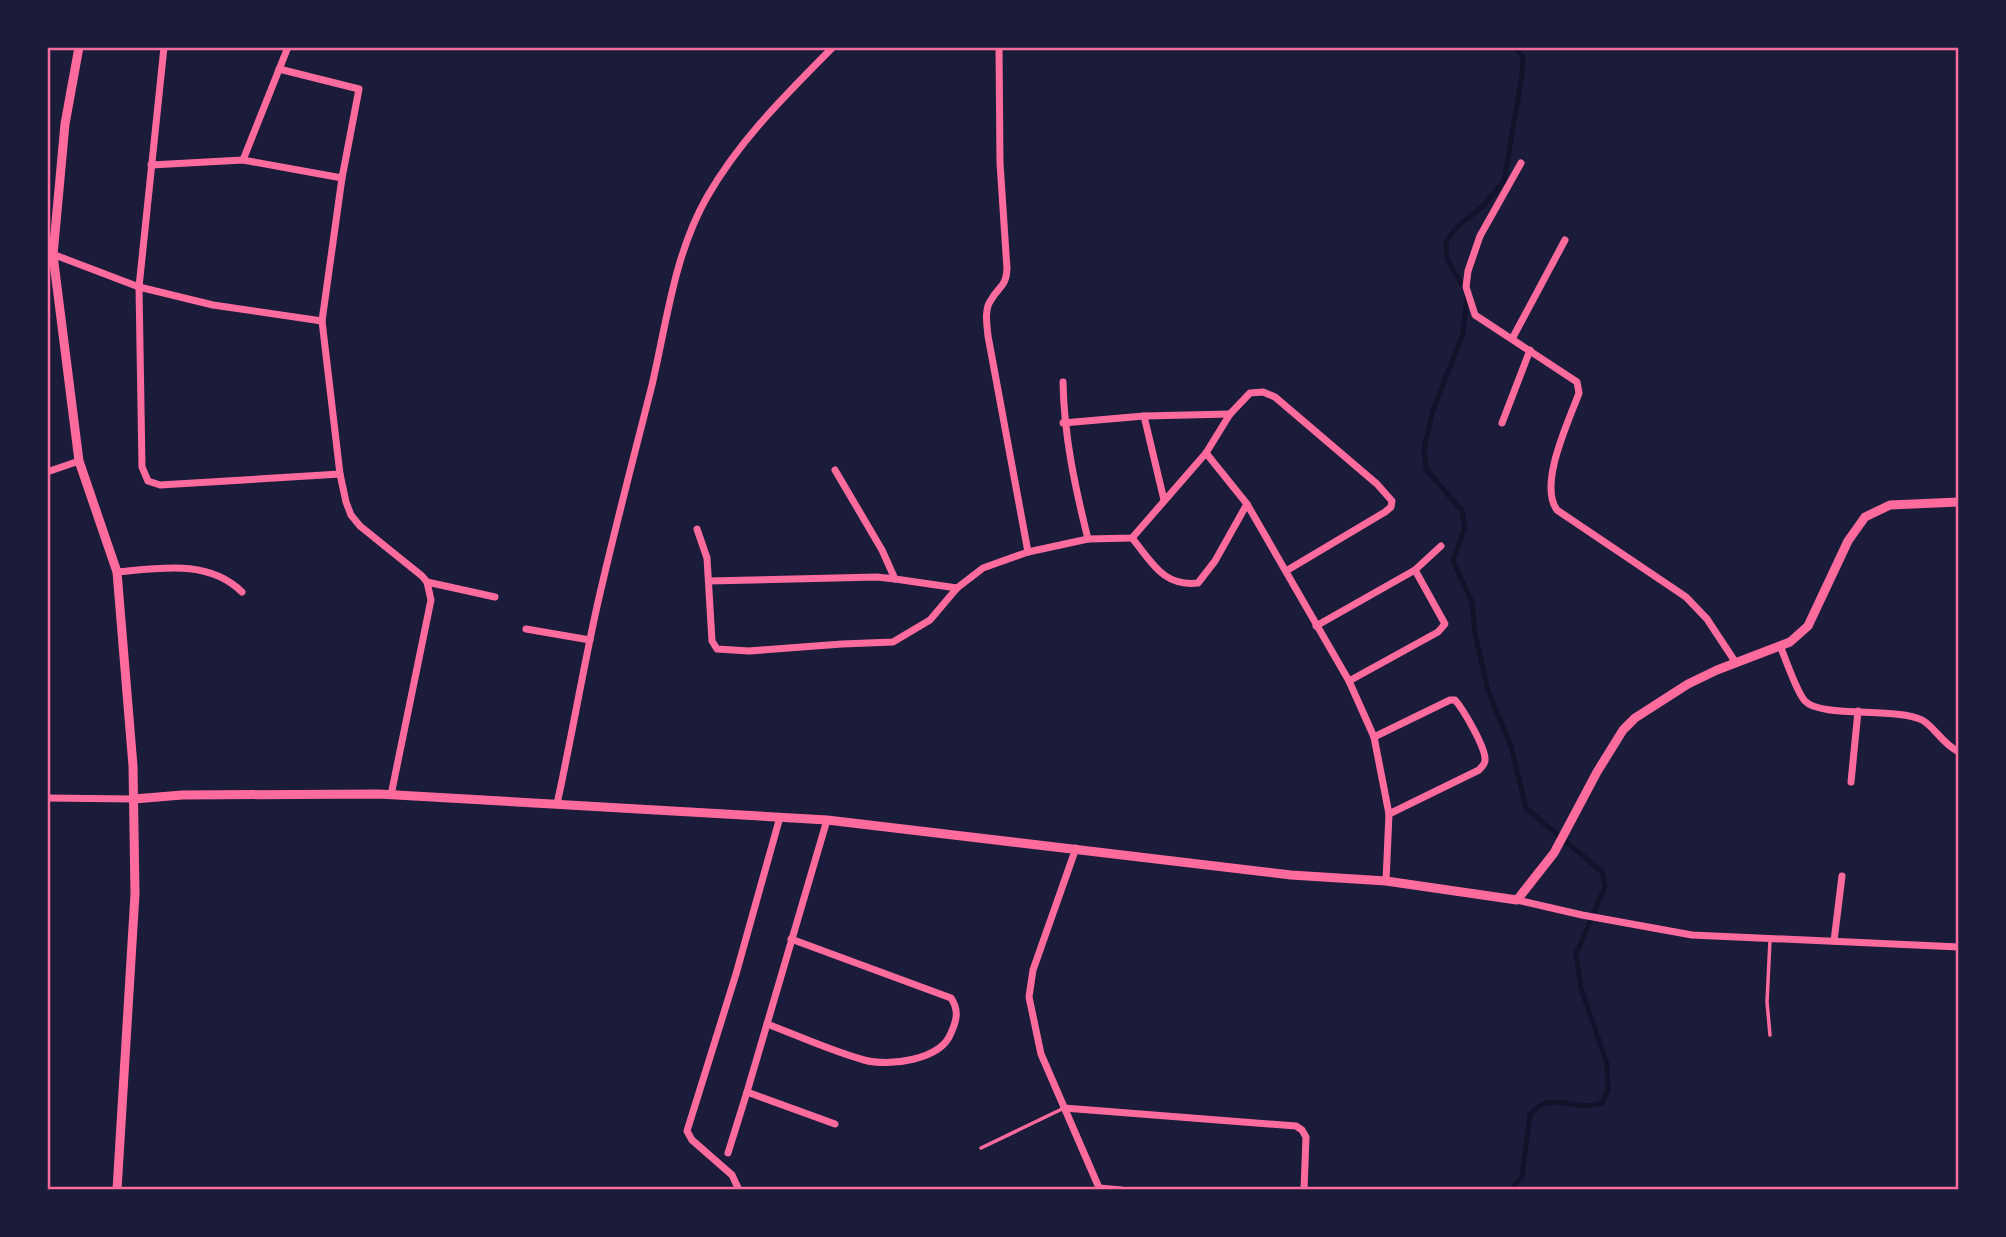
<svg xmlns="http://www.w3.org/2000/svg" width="2006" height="1237" font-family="'Roboto Serif',serif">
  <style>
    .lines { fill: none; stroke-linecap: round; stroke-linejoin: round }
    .stream { stroke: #12122b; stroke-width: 5 }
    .service { stroke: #ff6b9d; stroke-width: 3.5 }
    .minor { stroke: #ff6b9d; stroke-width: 7 }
    .tertiary { stroke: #ff6b9d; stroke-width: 9 }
    .neatline { fill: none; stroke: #ff6b9d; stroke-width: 2.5 }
  </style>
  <rect width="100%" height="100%" fill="#1b1b3a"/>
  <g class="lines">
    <!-- stream -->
    <path class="stream" d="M1511,1190L1522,1177L1530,1114C1534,1111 1539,1105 1544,1104C1563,1098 1581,1111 1602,1103L1608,1091L1607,1064L1581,988L1576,954L1605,887L1602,872L1526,808L1511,746L1488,691L1475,633L1472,602L1453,561L1465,527L1462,511L1426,469L1424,448L1433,410L1463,334L1467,293L1447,259L1446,242L1457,227L1483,206L1504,181L1522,75L1523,57L1515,47"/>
    <!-- service -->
    <g class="service">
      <path d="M1770,1035L1767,1002L1770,940"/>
      <path d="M981,1148L1062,1109"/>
    </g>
    <!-- minor -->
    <g class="minor">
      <path d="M164,47L139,287L142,467L148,481L160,485L340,474L322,321L342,178L243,160L288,47"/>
      <path d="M999,47L1000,163L1007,269C1006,287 999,286 991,300C984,309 987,325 988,336L1028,552"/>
      <path d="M279,69L359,89L342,178"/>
      <path d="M1521,163L1480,236L1468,271L1466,287L1475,315L1577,382L1579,393C1569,421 1538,484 1557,510L1686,597L1707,619L1736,663"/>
      <path d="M151,165L243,160"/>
      <path d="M47,252L139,287L213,305L322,321"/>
      <path d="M1512,339L1565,240"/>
      <path d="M1063,382C1064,436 1075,487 1088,539"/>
      <path d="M1144,416L1164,500"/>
      <path d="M1063,423L1144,416L1230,414"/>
      <path d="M1502,423L1530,350"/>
      <path d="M1206,453L1247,504L1349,681L1374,737L1389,814L1386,881"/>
      <path d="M835,470L882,550L895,579L957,588"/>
      <path d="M47,472L79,461"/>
      <path d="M340,474L346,502L351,515L360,526L422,576L427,582L431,600L391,795"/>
      <path d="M697,529L707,558L712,641L717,649L749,651L842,644L893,642L930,620L957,588L983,568L1028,552L1088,539L1132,538L1206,453L1230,414L1250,393L1263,392L1275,397L1377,484L1392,501L1391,507L1385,512L1286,571"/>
      <path d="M1132,538C1152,562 1163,587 1198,583L1215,561L1247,504"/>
      <path d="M117,572C160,568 209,559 242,592"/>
      <path d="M709,581L877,577L895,579"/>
      <path d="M427,582L495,597"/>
      <path d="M1316,626L1415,570L1441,546"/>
      <path d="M526,629L590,640"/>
      <path d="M1780,646C1786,659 1796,691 1805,701C1820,718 1897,707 1922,720C1934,726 1942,744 1959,752"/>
      <path d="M1349,681L1438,632L1445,624L1415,570"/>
      <path d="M1374,737L1450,700H1455C1463,709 1486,748 1485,760C1485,765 1482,766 1479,770L1389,814"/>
      <path d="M1851,782L1858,711"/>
      <path d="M47,798L134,799"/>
      <path d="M557,804C571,740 582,675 596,611C613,535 633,460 652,385C667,321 674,255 707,197C741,138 786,95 833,47"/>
      <path d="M827,820L747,1092L835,1124"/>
      <path d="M1076,848L1033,970L1029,997L1041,1054L1100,1190"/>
      <path d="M1517,900L1582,915L1692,935L1959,947"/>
      <path d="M1834,941L1842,876"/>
      <path d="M767,1024C799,1036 831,1051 864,1060C889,1067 941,1060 951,1033C957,1020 959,1010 951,998L791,939"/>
      <path d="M1064,1108L1296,1126L1302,1130L1306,1137L1304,1190"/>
      <path d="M728,1153L747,1092"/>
      <path d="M1099,1188L1121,1190"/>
      <path d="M739,1190L732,1175L692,1140L687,1131L736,974L780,817"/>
    </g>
    <!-- tertiary -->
    <g class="tertiary">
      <path d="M79,47L65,124L53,255L79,461L117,572L133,766L135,894L117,1190"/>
      <path d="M134,799L182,795L379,794L827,820L1291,875L1386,881L1517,900L1554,853L1597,772L1623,730L1635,718L1688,684L1717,670L1790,642L1808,626L1848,541L1865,517L1890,505L1959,502"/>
    </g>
  </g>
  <!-- border -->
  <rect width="2006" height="1237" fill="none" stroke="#1b1b3a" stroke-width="98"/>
  <rect x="49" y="49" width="1908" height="1139" class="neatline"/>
</svg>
